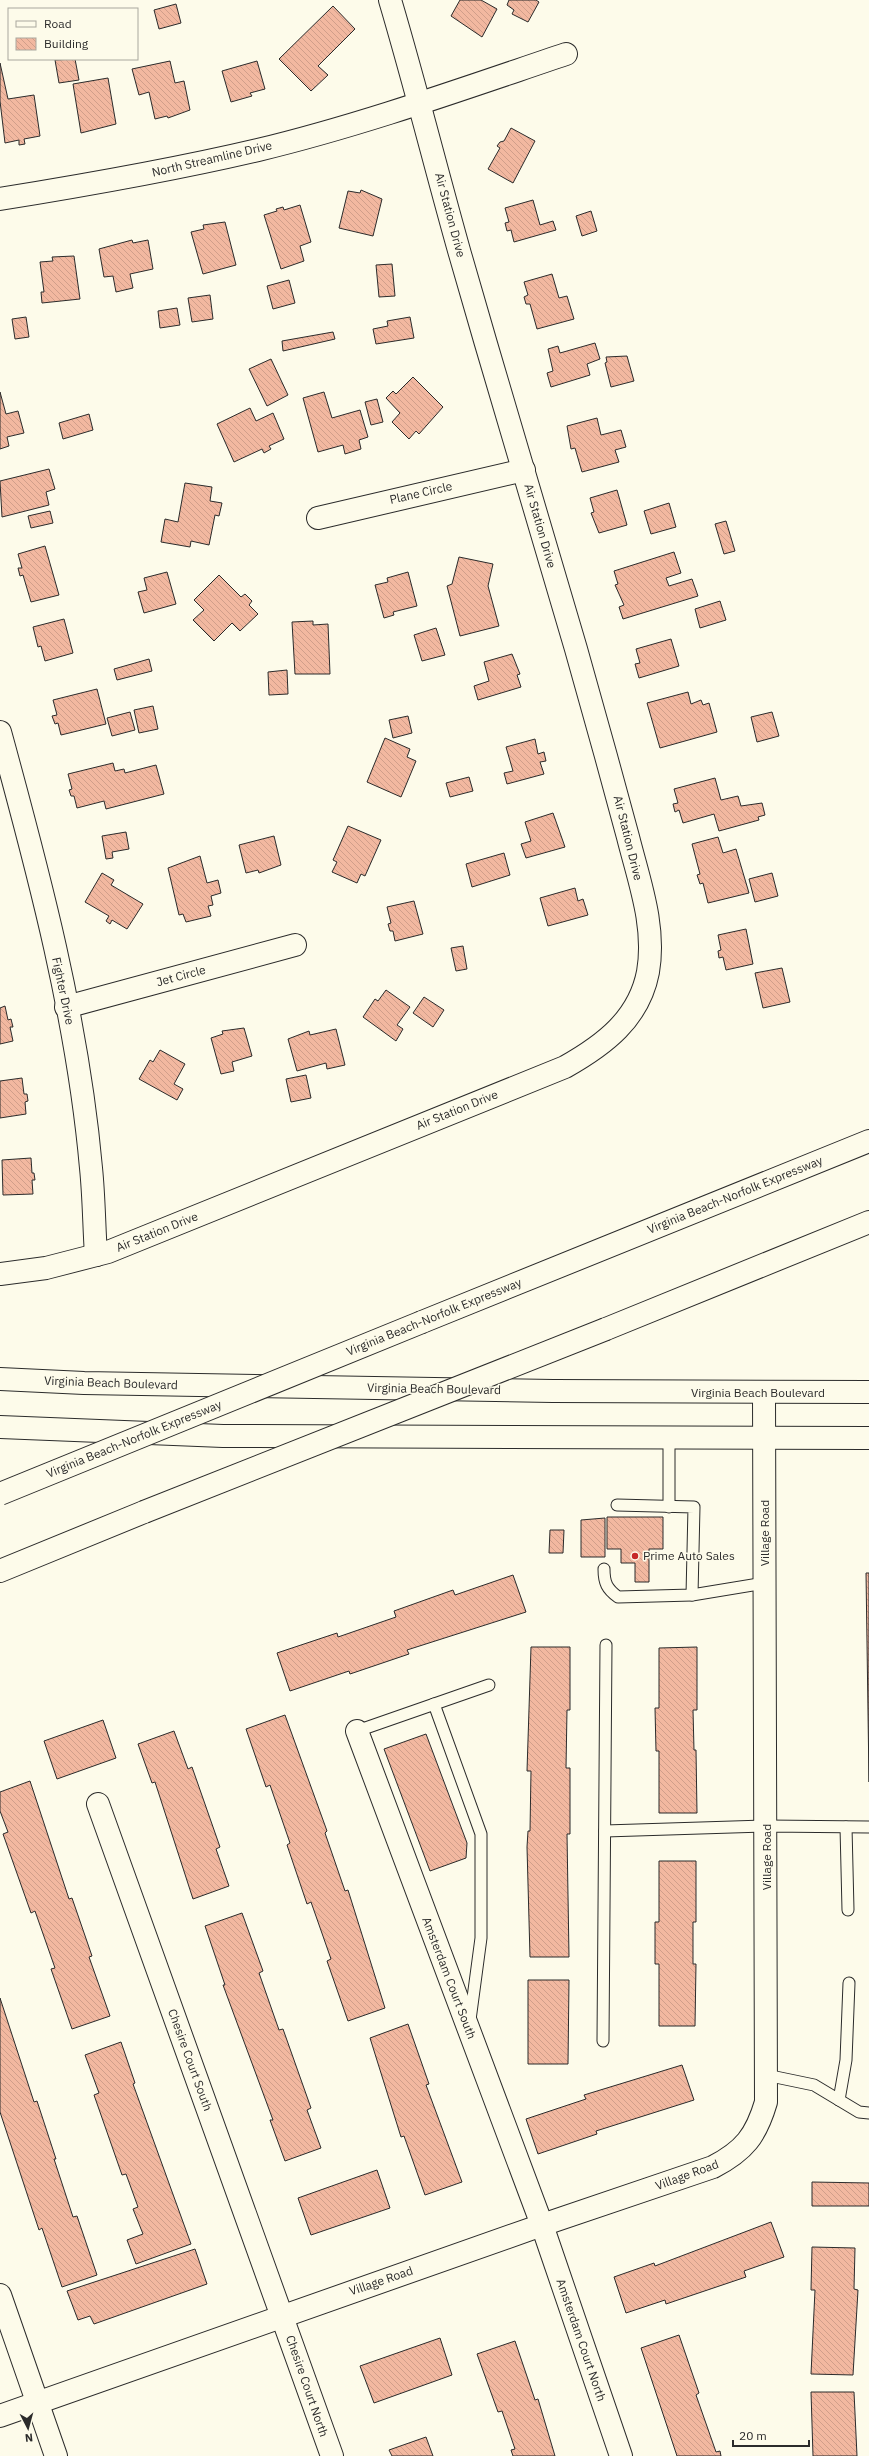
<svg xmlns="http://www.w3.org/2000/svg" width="869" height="2456" font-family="'IBM Plex Sans',sans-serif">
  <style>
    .building { fill: url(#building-back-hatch); stroke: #2b2b2b }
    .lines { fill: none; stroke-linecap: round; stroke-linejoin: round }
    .service-casing { stroke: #2b2b2b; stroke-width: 13 }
    .minor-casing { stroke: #2b2b2b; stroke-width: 24 }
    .primary-casing { stroke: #2b2b2b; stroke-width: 24 }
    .motorway-casing { stroke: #2b2b2b; stroke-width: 24 }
    .service { stroke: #fdfbea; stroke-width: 11 }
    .minor { stroke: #fdfbea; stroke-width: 22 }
    .primary { stroke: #fdfbea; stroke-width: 22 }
    .motorway { stroke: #fdfbea; stroke-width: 22 }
    .motorway-bridge-casing { stroke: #2b2b2b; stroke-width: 24; stroke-linecap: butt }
    .motorway-bridge { stroke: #fdfbea; stroke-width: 22 }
    .poi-dot { fill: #c62828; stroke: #fdfbea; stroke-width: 1.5 }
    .labels { text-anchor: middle; stroke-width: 3; stroke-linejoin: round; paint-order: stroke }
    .street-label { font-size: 12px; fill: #2b2b2b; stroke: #fdfbea }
    .poi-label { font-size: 12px; fill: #2b2b2b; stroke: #fdfbea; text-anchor: start }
  </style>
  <defs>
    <pattern id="building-back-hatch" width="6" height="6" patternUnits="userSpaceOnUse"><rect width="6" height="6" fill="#f2b8a0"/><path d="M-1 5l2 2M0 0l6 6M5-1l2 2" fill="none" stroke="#d09e8a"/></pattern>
  </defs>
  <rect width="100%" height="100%" fill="#fdfbea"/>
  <!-- building -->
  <g class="building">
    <path d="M460,0H481L497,9L482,37L451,16Z"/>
    <path d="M509,0H536L539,2L528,22L512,14L514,10L507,5Z"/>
    <path d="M176,4L181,23L159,29L154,10Z"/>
    <path d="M333,6L355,29L318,66L328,75L311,91L279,59Z"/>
    <path d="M75,59L79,80L59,83L55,60Z"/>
    <path d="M170,61L175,83L184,81L190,110L168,118L167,116L155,119L149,92L139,95L132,69Z"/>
    <path d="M257,61L265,89L250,93L252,96L231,102L222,71Z"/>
    <path d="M0,63L8,99L34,95L40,136L24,139L25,144L19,145V140L5,143L0,101Z"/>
    <path d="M108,78L116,124L81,133L73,84Z"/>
    <path d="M511,128L535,141L513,183L488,169L500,148L497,146L500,142L504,141Z"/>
    <path d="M361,190L382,199L373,236L339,228L348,191L360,193Z"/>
    <path d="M533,200L540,225L553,221L556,230L514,242L511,230L507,231L505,223L509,222L505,208Z"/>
    <path d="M300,205L311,242L300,246L304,261L281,269L264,215L277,211L276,209L283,207L284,210Z"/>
    <path d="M591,211L597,231L582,236L576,216Z"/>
    <path d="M225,222L236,265L203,274L191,232L204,229L203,225Z"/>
    <path d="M132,240L133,243L148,240L153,269L130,274L133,288L116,292L113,276L104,277L99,249Z"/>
    <path d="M74,256L80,299L42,303L41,292H44L40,262L53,261L52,257Z"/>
    <path d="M392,264L395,296L379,297L376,265Z"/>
    <path d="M552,274L559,298L567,296L574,319L537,329L530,304H526L524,297L528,295L524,282Z"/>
    <path d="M289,280L295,303L273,309L267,286Z"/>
    <path d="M210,295L213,319L192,322L188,298Z"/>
    <path d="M177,308L180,325L160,328L158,311Z"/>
    <path d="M26,317L29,337L15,339L12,319Z"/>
    <path d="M410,317L414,338L376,344L373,329L388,326L387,321Z"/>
    <path d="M333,332L335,339L283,351L282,341Z"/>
    <path d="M595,343L600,359L587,364L590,375L551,387L547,373L553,371L548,349L558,346L560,353Z"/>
    <path d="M627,356L634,381L611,387L605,363L607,362L606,357Z"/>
    <path d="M271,359L288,395L267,406L249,369Z"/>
    <path d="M413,377L443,407L419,434L416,431L409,439L392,422L400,413L386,398L393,391L396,394Z"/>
    <path d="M0,392L6,414L18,411L24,433L7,437L9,446L0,449Z"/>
    <path d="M324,392L332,418L360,410L368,437L359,440L361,449L345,454L343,445L318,452L303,398Z"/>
    <path d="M377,399L383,422L371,425L365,402Z"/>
    <path d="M250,408L256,421L273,413L284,439L269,446L271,449L264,453L262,449L234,462L217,424Z"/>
    <path d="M89,414L93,430L63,439L59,423Z"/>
    <path d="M597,418L601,435L621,430L626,447L615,450L619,462L582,472L575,448L571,449L567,426Z"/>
    <path d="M49,469L55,489L46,492L49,505L2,517L0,481Z"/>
    <path d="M185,483L212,487L210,501L222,503L219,516L215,515L209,545L191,541L190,547L161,542L165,519L178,522Z"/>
    <path d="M617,490L627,525L599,533L591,513L594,512L590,498Z"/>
    <path d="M669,503L676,527L651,534L644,511Z"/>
    <path d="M50,511L53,523L31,528L28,516Z"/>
    <path d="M726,521L735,551L724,554L715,524Z"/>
    <path d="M45,546L59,595L31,602L23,575L20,576L18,568H22L18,554Z"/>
    <path d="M674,552L681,573L666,578L669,586L692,579L698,596L623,619L619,607L624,605L615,585L618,584L614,571Z"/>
    <path d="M459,557L493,564L488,586L499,626L460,636L447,586L452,584Z"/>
    <path d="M167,572L176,604L144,613L138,592L147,590L144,578Z"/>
    <path d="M408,572L417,606L393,612L394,615L384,618L375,585L388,582L387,578Z"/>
    <path d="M219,575L241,597L245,594L252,601L249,605L258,614L240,631L232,623L214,641L193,620L204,610L194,600Z"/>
    <path d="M720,601L726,620L700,628L695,609Z"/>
    <path d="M64,619L73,653L45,661L41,646L38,647L33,627Z"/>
    <path d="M313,621V625L328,624L330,674H295L292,622Z"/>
    <path d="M436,628L445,655L422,661L414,635Z"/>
    <path d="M671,639L679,666L639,678L635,664L640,663L636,649Z"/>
    <path d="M512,654L520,674L517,675L521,687L478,700L474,686L489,681L484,662Z"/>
    <path d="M149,659L152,671L117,680L114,669Z"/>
    <path d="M287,670L288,694L269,695L268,672Z"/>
    <path d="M97,689L106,724L61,735L58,723L55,724L52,716L57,715L53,700Z"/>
    <path d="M688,692L691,704L701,700L703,705L709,703L717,732L660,748L647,703Z"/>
    <path d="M153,706L158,729L139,733L134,710Z"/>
    <path d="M130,712L135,730L112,736L107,718Z"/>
    <path d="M772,712L779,736L757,742L751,717Z"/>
    <path d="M408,716L412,733L393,738L389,720Z"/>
    <path d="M385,738L410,749L407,757L416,761L401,797L367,782Z"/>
    <path d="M535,739L538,754L544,752L546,761L540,762L544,774L507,784L504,773L513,771L506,747Z"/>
    <path d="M113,763L115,771L124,769L125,773L156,765L164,794L106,809L104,801L77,808L74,796H71L69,790L72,789L68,774Z"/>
    <path d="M469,777L473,791L450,797L446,783Z"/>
    <path d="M715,778L721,800L738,796L741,806L762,803L765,815L758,817L759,820L719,831L714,814L683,823L679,810L675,812L673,804L678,803L674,789Z"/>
    <path d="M553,813L565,847L526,858L521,844L531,841L525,822Z"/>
    <path d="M348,826L381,840L365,876L361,874L357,883L332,872L337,862L333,860Z"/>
    <path d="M126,832L129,849L112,852L113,858L106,859L102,836Z"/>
    <path d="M274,836L281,865L259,873L258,870L246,873L239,845Z"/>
    <path d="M718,837L723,853L736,849L749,893L708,903L703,883L700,884L697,875L700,874L692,844Z"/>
    <path d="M504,853L510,875L472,887L466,864Z"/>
    <path d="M200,856L207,883L218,880L221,893L211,896L213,905L208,906L211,916L186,922L183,914L179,915L168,868Z"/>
    <path d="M102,873L114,880L111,885L143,904L127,929L112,920L110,924L106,921L109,916L85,902Z"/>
    <path d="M772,873L778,896L755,902L749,879Z"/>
    <path d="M575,888L578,901L583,899L588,915L548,926L540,898Z"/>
    <path d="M414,901L423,934L395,941L393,931H390L388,924L391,923L387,907Z"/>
    <path d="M746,929L753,964L726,970L723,957L719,958L718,951L721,950L718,935Z"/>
    <path d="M463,946L467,969L456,971L451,948Z"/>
    <path d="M782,968L790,1002L763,1008L755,973Z"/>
    <path d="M386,990L410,1007L397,1025L403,1029L396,1041L363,1017L375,999L378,1001Z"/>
    <path d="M424,997L444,1010L433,1027L413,1013Z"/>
    <path d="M5,1006L8,1020L11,1019L13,1027H10L13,1041L0,1044V1008Z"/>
    <path d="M244,1028L252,1056L232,1062L234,1071L221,1074L211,1038L223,1034L222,1031Z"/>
    <path d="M336,1029L345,1065L327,1069L326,1063L297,1071L288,1039L309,1031L310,1035Z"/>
    <path d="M160,1050L185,1064L174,1084L183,1089L177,1100L139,1079L150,1060L153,1062Z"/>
    <path d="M306,1075L311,1098L291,1102L286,1079Z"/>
    <path d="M22,1078L24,1094H27L28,1101L25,1102L26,1114L0,1118V1081Z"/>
    <path d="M31,1158L32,1173H34L35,1180H32L33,1194L3,1195L2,1160Z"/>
    <path d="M607,1517H663V1549H649V1582H635V1563H621V1549H607Z"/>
    <path d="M605,1518V1557H581V1520Z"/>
    <path d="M550,1530H564L563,1553H549Z"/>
    <path d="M866,1573H869V1782Z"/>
    <path d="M513,1575L526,1612L407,1650L409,1654L350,1674L349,1671L290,1691L277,1653L337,1633L338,1637L396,1617L394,1611L453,1590L455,1595Z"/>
    <path d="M531,1647H570V1710H567L566,1768H570V1834H567L569,1957H530L527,1847L528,1831H530L531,1771H527Z"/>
    <path d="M697,1647V1710H693L694,1750H696L697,1813H659V1751H656L655,1708H659V1648Z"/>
    <path d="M285,1715L327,1831L325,1833L345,1891L348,1890L385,2008L348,2021L327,1961L331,1959L311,1902L307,1904L287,1845L290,1843L270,1785L266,1787L246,1729Z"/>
    <path d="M103,1720L116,1758L57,1779L44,1741Z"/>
    <path d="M174,1731L188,1769L192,1767L220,1847L216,1849L229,1886L193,1899L155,1782L152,1783L138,1744Z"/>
    <path d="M426,1734L467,1843L466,1858L430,1871L384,1749Z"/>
    <path d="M30,1781L69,1899L72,1898L92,1956L89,1957L110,2016L72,2029L51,1969L55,1968L35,1911L31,1913L3,1834L8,1832L0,1811V1792Z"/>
    <path d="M659,1861H696V1922H693V1964H696L695,2026H659V1964H655V1922H659Z"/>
    <path d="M242,1913L263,1971L259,1973L279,2030L283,2029L311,2108L307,2110L321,2148L285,2161L270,2120H273L223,1985H225L205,1926Z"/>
    <path d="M528,1980H569L568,2064H528Z"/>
    <path d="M0,1998L34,2102L37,2101L56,2159H54L73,2217L77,2216L97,2275L62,2287L42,2228L39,2230L0,2112Z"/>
    <path d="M408,2024L429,2084L426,2085L462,2182L425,2195L404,2136L401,2137L370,2038Z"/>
    <path d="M121,2042L135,2083L133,2084L191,2244L136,2264L127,2240L143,2234L133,2209L138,2207L126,2174L122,2175L94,2095L99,2093L85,2055Z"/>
    <path d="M682,2065L694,2100L596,2131L597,2134L538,2154L526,2119L586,2099L584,2095Z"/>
    <path d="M377,2170L390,2208L311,2235L298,2198Z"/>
    <path d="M812,2182L869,2183V2206H812Z"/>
    <path d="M771,2222L784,2257L744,2271L746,2277L666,2304L665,2300L626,2313L614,2277L654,2263L655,2266Z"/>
    <path d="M812,2247L855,2248L854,2289L858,2290L853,2375L811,2374L815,2290H811Z"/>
    <path d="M195,2249L207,2284L94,2324L90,2316L78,2320L67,2291Z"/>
    <path d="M679,2335L699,2393L696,2395L716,2452L720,2451L721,2456H677L641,2348Z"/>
    <path d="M440,2338L452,2375L374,2403L360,2366Z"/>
    <path d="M515,2341L535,2400L538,2399L555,2456H513L511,2450L515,2449L502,2411L498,2412L477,2354Z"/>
    <path d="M811,2392H854L857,2456H813Z"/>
    <path d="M426,2437L433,2456H392L389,2450Z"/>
  </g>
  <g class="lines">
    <defs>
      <g id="service">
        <path d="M617,1505L694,1507L692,1595"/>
        <path d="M669,1507V1437"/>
        <path d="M604,1569C604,1583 607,1589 618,1597L692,1595L765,1583"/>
        <path d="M434,1704L481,1834V1938L470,2020"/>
        <path d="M357,1731L489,1685"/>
        <path d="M846,1827L848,1910"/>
        <path d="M605,1831L767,1826L869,1827"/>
        <path d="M603,2041L606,1645"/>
        <path d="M766,2075L814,2085L859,2112L869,2113"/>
        <path d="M839,2100L846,2060L849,1983"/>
      </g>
      <g id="minor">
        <path d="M0,199C87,185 173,170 258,150C362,125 465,88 566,54"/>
        <path d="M318,518L524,470"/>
        <path d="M0,732C39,874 78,1021 91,1168C94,1197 94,1226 96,1255"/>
        <path d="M66,1007L295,945"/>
        <path d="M0,1274L46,1268L108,1252L565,1067C604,1045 639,1019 648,972C656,926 639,881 628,837C611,774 594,712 576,649C537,518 498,386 460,254C436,169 415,84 390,0"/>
        <path d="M357,1731L542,2225L621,2456"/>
        <path d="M98,1804L332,2456"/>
        <path d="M0,2295L56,2456"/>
        <path d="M0,2416L542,2225L713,2167C744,2151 756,2136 766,2102L764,1394"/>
      </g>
      <g id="primary">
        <path d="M0,1379L84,1383L553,1391L869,1392"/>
        <path d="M0,1427L223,1436L869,1438"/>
      </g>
      <g id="motorway">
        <path d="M422,1322L869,1141"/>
        <path d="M606,1329L869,1222"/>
        <path d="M0,1571L144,1512"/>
      </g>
    </defs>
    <!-- service casing -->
    <use href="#service" class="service-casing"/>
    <!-- minor casing -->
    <use href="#minor" class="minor-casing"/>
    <!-- primary casing -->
    <use href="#primary" class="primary-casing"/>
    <!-- motorway casing -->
    <use href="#motorway" class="motorway-casing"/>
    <!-- service -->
    <use href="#service" class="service"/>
    <!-- minor -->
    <use href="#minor" class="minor"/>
    <!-- primary -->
    <use href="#primary" class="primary"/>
    <!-- motorway -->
    <use href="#motorway" class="motorway"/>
    <defs>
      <g id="motorway-bridge">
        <path d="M0,1494L422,1322"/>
        <path d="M144,1512L606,1329"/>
      </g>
    </defs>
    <!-- motorway-bridge casing -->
    <use href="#motorway-bridge" class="motorway-bridge-casing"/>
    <!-- motorway-bridge -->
    <use href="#motorway-bridge" class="motorway-bridge"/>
  </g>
  <!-- markers -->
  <circle class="poi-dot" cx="635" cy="1556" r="4"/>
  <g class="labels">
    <!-- street labels -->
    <g class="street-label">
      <text transform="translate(212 159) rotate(-13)" y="4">North Streamline Drive</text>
      <text transform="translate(450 215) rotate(75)" y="4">Air Station Drive</text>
      <text transform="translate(421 493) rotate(-13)" y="4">Plane Circle</text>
      <text transform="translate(540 526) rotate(74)" y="4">Air Station Drive</text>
      <text transform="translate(628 838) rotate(76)" y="4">Air Station Drive</text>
      <text transform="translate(181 976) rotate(-15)" y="4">Jet Circle</text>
      <text transform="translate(63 991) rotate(78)" y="4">Fighter Drive</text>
      <text transform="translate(457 1110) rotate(-22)" y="4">Air Station Drive</text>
      <text transform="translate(735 1195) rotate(-22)" y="4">Virginia Beach-Norfolk Expressway</text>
      <text transform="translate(157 1232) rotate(-22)" y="4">Air Station Drive</text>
      <text transform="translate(434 1317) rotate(-22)" y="4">Virginia Beach-Norfolk Expressway</text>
      <text transform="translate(111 1383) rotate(2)" y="4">Virginia Beach Boulevard</text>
      <text transform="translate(434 1389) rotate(1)" y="4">Virginia Beach Boulevard</text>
      <text x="758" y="1397">Virginia Beach Boulevard</text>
      <text transform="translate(134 1439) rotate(-22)" y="4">Virginia Beach-Norfolk Expressway</text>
      <text transform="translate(765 1533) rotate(-90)" y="4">Village Road</text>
      <text transform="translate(767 1857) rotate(-90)" y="4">Village Road</text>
      <text transform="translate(449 1978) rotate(69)" y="4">Amsterdam Court South</text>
      <text transform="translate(190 2060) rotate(70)" y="4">Chesire Court South</text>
      <text transform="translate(687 2175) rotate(-20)" y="4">Village Road</text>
      <text transform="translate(381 2281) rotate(-19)" y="4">Village Road</text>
      <text transform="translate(581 2340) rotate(71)" y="4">Amsterdam Court North</text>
      <text transform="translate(307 2386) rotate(71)" y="4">Chesire Court North</text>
    </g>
    <!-- poi labels -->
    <g class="poi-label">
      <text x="643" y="1560">Prime Auto Sales</text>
    </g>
  </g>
  <!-- legend -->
  <rect x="8" y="8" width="130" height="52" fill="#fdfbea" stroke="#a9a89e"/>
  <rect x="16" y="21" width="20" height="6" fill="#fdfbea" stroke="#a9a89e"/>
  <text x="44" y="28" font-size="12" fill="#2b2b2b">Road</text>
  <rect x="16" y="38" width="20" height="12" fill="url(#building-back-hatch)" stroke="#a9a89e"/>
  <text x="44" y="48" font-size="12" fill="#2b2b2b">Building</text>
  <!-- north arrow -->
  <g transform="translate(28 2428) rotate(174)" stroke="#fdfbea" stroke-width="3" paint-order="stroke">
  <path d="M0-3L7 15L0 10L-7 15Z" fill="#2b2b2b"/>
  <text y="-6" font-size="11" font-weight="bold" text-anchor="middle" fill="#2b2b2b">N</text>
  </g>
  <!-- scale -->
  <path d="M733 2440v6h76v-6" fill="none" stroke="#2b2b2b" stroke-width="2"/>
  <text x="739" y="2440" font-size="12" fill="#2b2b2b" stroke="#fdfbea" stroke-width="3" paint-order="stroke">20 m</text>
</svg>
